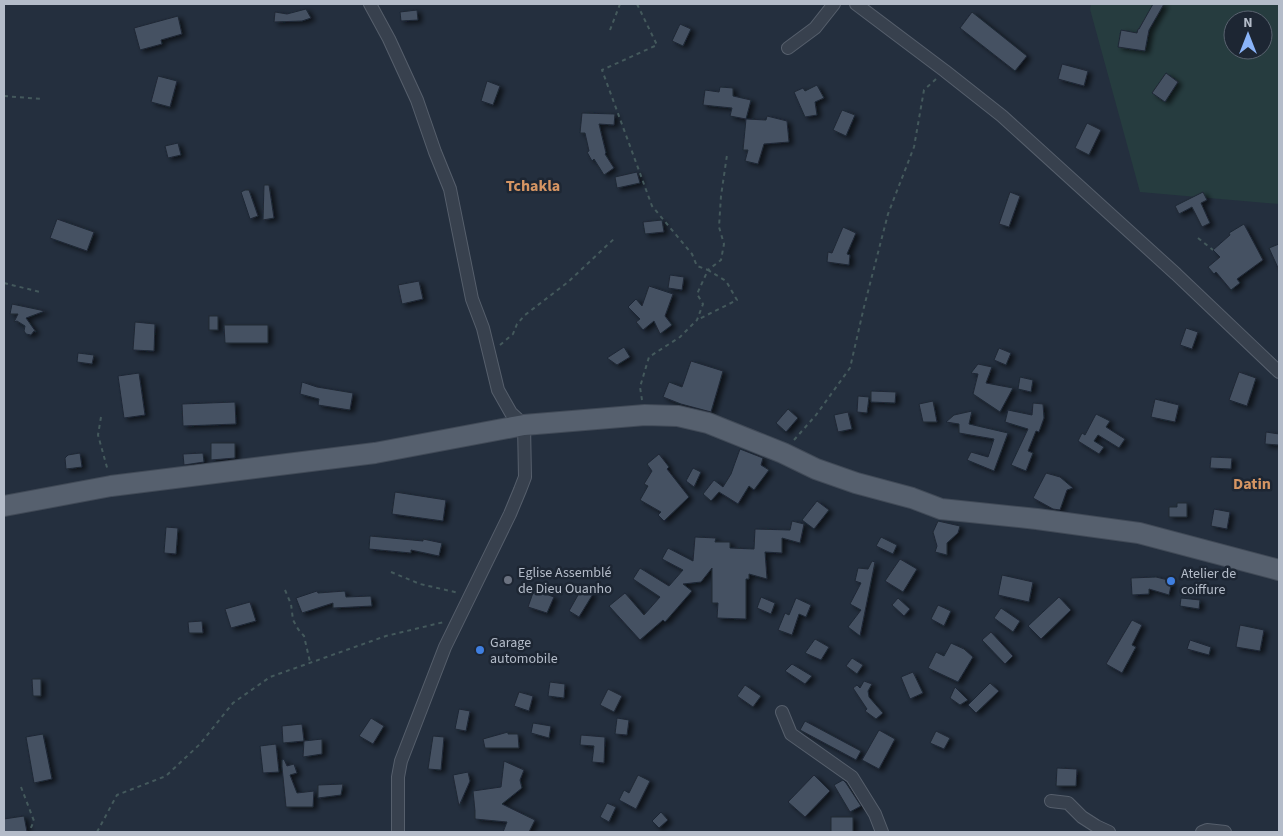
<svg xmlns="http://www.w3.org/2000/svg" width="1283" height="836" font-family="'Source Sans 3',sans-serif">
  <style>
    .green { fill: #263c3f; fill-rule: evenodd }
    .building { fill: #455162; stroke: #1f2835; filter: url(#shadow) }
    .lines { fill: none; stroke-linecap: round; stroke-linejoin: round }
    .street-casing { stroke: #565f6c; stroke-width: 14 }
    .primary-casing { stroke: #414a57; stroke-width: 22 }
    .path { stroke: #44595c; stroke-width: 2; stroke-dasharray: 4 4; stroke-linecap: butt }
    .street { stroke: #38414e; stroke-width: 12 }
    .primary { stroke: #56606e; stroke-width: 20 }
    .worship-dot { fill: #6b7280; stroke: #1d2633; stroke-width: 2 }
    .shop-dot { fill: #3f7fe0; stroke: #1d2633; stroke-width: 2 }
    .labels { text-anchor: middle; stroke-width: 5; stroke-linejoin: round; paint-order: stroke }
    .poi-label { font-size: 14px; fill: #b4bcc9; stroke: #1d2633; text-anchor: start }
    .quarter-label { font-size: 16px; font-weight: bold; fill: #d59563; stroke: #1d2633 }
  </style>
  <defs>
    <filter id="shadow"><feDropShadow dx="4" dy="2.5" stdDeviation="2.5" flood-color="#0009"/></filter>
  </defs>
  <rect width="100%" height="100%" fill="#242f3e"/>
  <!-- green -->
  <path class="green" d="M1091,4H1279V204L1140,192L1090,9ZM1233,20H1263V50H1233Z"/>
  <!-- building -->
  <g class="building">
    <path d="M1153,4H1164L1149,30L1145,51L1118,47L1121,30L1137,33L1138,29H1139Z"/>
    <path d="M306,9L311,18L302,21L274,22L275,12L287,14Z"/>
    <path d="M417,10L418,20L401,21L400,12Z"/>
    <path d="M972,12L1027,56L1015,71L960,28Z"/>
    <path d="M178,16L182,34L161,40L162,44L140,50L134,28Z"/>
    <path d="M680,24L691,29L683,46L672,41Z"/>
    <path d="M1062,64L1088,71L1084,86L1058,79Z"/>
    <path d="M1166,73L1178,82L1165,102L1152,93Z"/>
    <path d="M158,76L177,81L170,107L151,102Z"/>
    <path d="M487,81L500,86L493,105L481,101Z"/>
    <path d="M817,85L824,98L815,102L817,115L805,117L794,92L803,88L805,91Z"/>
    <path d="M720,87L733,88V96L751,100L746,119L730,116L732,108L703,105L705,90L719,92Z"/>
    <path d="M842,110L855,115L846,136L833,130Z"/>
    <path d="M582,113L615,114L614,125L599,124L606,153L605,154L614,168L604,175L594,159L592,161L587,152L589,151L585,133H580Z"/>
    <path d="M767,116L787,121L789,142L764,144L758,164L745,161L748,150H743L746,119L766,120Z"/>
    <path d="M1087,123L1101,130L1089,155L1075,148Z"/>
    <path d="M178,143L181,155L168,158L165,146Z"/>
    <path d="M637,172L640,183L617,188L615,177Z"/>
    <path d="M264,185H269L274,218L263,220Z"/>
    <path d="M245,190H249L258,216L250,219L241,192Z"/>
    <path d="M1010,192L1020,196L1009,227L999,224Z"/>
    <path d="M1203,192L1207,200L1201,203L1210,223L1202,227L1192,207L1179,214L1175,206Z"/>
    <path d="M57,219L94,232L87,251L50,238Z"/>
    <path d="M662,220L664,232L645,234L643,222Z"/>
    <path d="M1244,224L1263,260L1237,279L1240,283L1231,290L1216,272L1214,274L1208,267L1220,257L1213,250L1230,235L1229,233Z"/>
    <path d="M843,227L856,233L847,254L850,255L849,265L827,262L828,252L832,253Z"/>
    <path d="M1279,244V270L1269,248Z"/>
    <path d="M670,275L684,277L682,290L668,288Z"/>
    <path d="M419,281L423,299L402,304L398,285Z"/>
    <path d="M649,286L673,294L665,316L672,325L660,334L654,321L643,330L636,322L640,319L628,307L636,299L642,306Z"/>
    <path d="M12,304L45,311L26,318L36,332L34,331L31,335L26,334L24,331L25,326L17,321L14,322L18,314H10Z"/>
    <rect x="209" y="316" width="9" height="14"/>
    <path d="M135,322L155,324L154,351L133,350Z"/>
    <path d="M224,325H268V343H225Z"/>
    <path d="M1186,328L1198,332L1192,349L1180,345Z"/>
    <path d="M624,347L630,357L617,365L607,358Z"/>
    <path d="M999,348L1011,353L1006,365L994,360Z"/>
    <path d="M78,353L94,355L92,364L77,362Z"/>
    <path d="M691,361L723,371L711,412L681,404L663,397L669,382L682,387Z"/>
    <path d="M978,364L992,367L986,383L1013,388L1000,412L973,394L978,374L971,373Z"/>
    <path d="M1239,372L1256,378L1247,406L1229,400Z"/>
    <path d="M139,373L145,415L124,418L118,376Z"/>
    <path d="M1020,377L1033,380L1031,392L1018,389Z"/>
    <path d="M302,382L317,387L353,393L350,410L318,405L319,399L300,394Z"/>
    <path d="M871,391L896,392L895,403L871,402Z"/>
    <path d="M858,396L869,397L867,413L857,412Z"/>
    <path d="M1155,399L1179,405L1175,422L1151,417Z"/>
    <path d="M933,401L937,422H923L919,404Z"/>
    <path d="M235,402L236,424L183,426L182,404Z"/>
    <path d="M1033,403L1043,404L1044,418L1039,432L1036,431L1028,451L1033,453L1026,471L1011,465L1028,429L1005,422L1008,410L1032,415Z"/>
    <path d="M788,409L798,418L786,432L776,423Z"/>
    <path d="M972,411L969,424L1008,433L994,471L967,460L971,452L988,457L994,439L959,433V424L946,422L954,415Z"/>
    <path d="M848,412L852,429L838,432L834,415Z"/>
    <path d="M1096,414L1110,421L1106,427L1125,439L1119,448L1098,435L1094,441L1104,447L1099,454L1078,441L1082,433L1085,435Z"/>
    <path d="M1266,432L1279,434V445L1265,444Z"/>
    <path d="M211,443H235V458L211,460Z"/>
    <path d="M740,449L763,458L761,465L769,470L754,490L749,486L738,504L719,492L711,501L703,494L714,480L723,487L731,474Z"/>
    <path d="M80,453L82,467L66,469L65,458L68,455Z"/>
    <path d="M203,453L204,462L184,465L183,454Z"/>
    <path d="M659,454L669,467L667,469L689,497L664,521L658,515L661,512L640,500L648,486L644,484L652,471L647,464Z"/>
    <path d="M1211,457L1232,458L1231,469L1210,468Z"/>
    <path d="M693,468L701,472L694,487L686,481Z"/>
    <path d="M1046,473L1060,477L1073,488L1067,490L1060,510L1053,509L1033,498Z"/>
    <path d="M395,492L446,500L443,521L392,514Z"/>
    <path d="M817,501L829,510L814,529L802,520Z"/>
    <path d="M1177,503H1187V517H1169V507H1177Z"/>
    <path d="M1214,509L1230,512L1227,529L1211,526Z"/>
    <path d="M792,521L804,524L800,543L782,538V553L765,552L767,579L749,574V579H746V619L717,618L718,603H712V568L701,582L683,584L692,591L665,622L663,620L640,640L609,606L625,593L644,615L660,597L633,579L640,568L669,586L683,570L662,559L668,548L693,561L695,537L716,538L715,542H730V548L754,549L755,529L790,530Z"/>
    <path d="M938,521L960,526L958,533L947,543V555L935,552L937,546L933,532Z"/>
    <path d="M166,527L178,528L176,554L164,553Z"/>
    <path d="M370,536L423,541V539L442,543L439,556L411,550V553L369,549Z"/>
    <path d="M881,537L897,545L893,554L876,546Z"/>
    <path d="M900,559L917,569L903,592L885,581Z"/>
    <path d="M872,561L875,562L860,636L848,627L861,610L850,604L861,583L855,581L858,568L868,569Z"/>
    <path d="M1002,575L1033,582L1029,602L998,595Z"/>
    <path d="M1156,577L1172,581L1169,595L1149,589V594L1132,595L1131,578Z"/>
    <path d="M582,588L593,594L579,617L569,611Z"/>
    <path d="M534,590L554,597L547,613L528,607Z"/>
    <path d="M317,591L318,593L345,591L346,597L371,596L372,606L333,608V603L302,613L296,598Z"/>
    <path d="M761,597L775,603L771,614L757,608Z"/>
    <path d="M1059,597L1071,610L1041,639L1028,626Z"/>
    <path d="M796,598L811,605L806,617L799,614L792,635L778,630L785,613L789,615Z"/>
    <path d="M898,598L910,609L904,616L892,605Z"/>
    <path d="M1181,598L1200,600L1199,609L1180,606Z"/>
    <path d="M250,602L256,621L231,628L225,609Z"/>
    <path d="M938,605L951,611L944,626L931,619Z"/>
    <path d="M1001,608L1020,621L1013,632L994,618Z"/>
    <path d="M1132,620L1142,625L1132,645L1136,647L1122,673L1106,664Z"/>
    <path d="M202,621L203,633H189L188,622Z"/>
    <path d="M1240,625L1264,630L1260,651L1236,647Z"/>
    <path d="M991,632L1013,656L1005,664L982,640Z"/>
    <path d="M815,639L829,647L821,660L805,653Z"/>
    <path d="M1190,640L1211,647L1209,655L1187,649Z"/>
    <path d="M951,643L964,649L973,657L958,682L928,668L936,652L944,656Z"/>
    <path d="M852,658L863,665L857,674L846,666Z"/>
    <path d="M792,664L812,676L805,684L785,671Z"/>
    <path d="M913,672L923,693L910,699L901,677Z"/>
    <path d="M32,679H41V696H33Z"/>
    <path d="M864,681L872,684L868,691L869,697L883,713L876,719L865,711L867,709L853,688L857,685L860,688Z"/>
    <path d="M550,682L565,684L564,698L548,696Z"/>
    <path d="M990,683L999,691L976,713L968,705Z"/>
    <path d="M745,685L761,696L753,707L737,696Z"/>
    <path d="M955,687L968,700L960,705L950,698Z"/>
    <path d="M608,689L622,696L614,712L600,705Z"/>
    <path d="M519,692L533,696L529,711L514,706Z"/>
    <path d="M459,709L470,711L466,731L455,729Z"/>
    <path d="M371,718L384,726L373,744L359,736Z"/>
    <path d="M617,718L629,720L627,735L615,734Z"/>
    <path d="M805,721L861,751L856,760L800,730Z"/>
    <path d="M533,723L551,726L549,738L531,733Z"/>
    <path d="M302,724L304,741L283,743L282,726Z"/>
    <path d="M879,730L895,739L879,769L862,760Z"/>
    <path d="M936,731L950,738L944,749L930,743Z"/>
    <path d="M508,732V734H518L519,748H485L483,739Z"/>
    <path d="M43,734L52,779L34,783L26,737Z"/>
    <path d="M581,735L605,737L604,763L592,762L594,746L580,745Z"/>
    <path d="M433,736L444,737L441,770L428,769Z"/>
    <path d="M322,739V754L303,757L304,741Z"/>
    <path d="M276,744L279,772L263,773L260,746Z"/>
    <path d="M284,759L287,766L294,764L297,773L290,775L297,793L314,791L313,807H286L282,767V760Z"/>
    <path d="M504,761L524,770L520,780L522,788L502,804L535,820L529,832H503L507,822L475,819V811L473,791L501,787Z"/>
    <path d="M1057,768L1077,769L1076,786H1056Z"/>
    <path d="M468,772L470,781L459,806L453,775Z"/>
    <path d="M638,775L650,781L636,809L619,800L624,790L629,793Z"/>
    <path d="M814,775L830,791L805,817L788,802Z"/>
    <path d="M843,780L846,783L861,806L850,812L834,785Z"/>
    <path d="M343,784L341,795L318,798V785Z"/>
    <path d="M607,803L616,807L609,822L600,817Z"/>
    <path d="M661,812L668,820L659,828L652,821Z"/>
    <path d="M24,816L27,832H4V819Z"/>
    <rect x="831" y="817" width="22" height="15"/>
  </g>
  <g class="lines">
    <defs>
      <g id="street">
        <path d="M370,4L389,39L417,100L435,152L450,189L472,299L483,328L498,390L511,413L524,425L525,477L520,490L510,514L445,647L401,761L398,777V832"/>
        <path d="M856,4L945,71L1002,116L1176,274L1279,372"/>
        <path d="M788,48L815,28L834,4"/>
        <path d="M782,712L791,734L852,777L875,814L882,832"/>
        <path d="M1051,801L1068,803L1082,817L1096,826L1109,832"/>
        <path d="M1202,832L1207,830L1225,832"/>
      </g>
      <path id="primary" d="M4,506L111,486L375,453L524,425L645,415L678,416L708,423L783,453L816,469L856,483L912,498L941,509L1037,519L1139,533L1279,570"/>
    </defs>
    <!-- street casing -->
    <use href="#street" class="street-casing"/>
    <!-- primary casing -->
    <use href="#primary" class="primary-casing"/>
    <!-- path -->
    <g class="path">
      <path d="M637,4L657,45L602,70L652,206L692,254L697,266L708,270L721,260L724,244L719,227L721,196L727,155"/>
      <path d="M610,30L620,4"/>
      <path d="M4,96L42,99"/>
      <path d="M1198,238L1213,250"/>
      <path d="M4,283L40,292"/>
      <path d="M500,345L513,334L517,324L525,315L568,282L616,237"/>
      <path d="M642,400L640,387L649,357L680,337L697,320L703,304L697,294L708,270L726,281L737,300L697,320"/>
      <path d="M101,417L98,435L108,471"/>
      <path d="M794,440L816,415L850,368L864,307L888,214L914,147L924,90L936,79"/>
      <path d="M391,572L420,584L459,593"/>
      <path d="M285,590L291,604L293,620L298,629L304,636L310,662"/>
      <path d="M21,787L34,821L29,832"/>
      <path d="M97,832L117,795L166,776L200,744L233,703L270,677L386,636L444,622"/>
    </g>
    <!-- street -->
    <use href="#street" class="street"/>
    <!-- primary -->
    <use href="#primary" class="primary"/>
  </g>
  <!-- markers -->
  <circle class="worship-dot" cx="508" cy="580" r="5"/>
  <g class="shop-dot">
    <circle cx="1171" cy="581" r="5"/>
    <circle cx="480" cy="650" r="5"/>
  </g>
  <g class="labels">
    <!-- poi labels -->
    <g class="poi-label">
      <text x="518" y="577">Eglise Assemblé<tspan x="518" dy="16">de Dieu Ouanho</tspan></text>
      <text x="1181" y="578">Atelier de<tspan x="1181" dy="16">coiffure</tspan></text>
      <text x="490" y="647">Garage<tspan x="490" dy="16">automobile</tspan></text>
    </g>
    <!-- quarter labels -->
    <g class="quarter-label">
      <text x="533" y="191">Tchakla</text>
      <text x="1252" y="489">Datin</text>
    </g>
  </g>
  <!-- border -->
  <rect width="1283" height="836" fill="none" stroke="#b4bcc9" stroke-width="10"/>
  <!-- north arrow -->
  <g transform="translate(1248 35)"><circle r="24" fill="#1d2633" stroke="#59626f"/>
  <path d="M0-4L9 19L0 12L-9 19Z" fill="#8ab4f8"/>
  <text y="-8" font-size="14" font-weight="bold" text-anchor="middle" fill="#b4bcc9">N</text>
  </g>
</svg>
